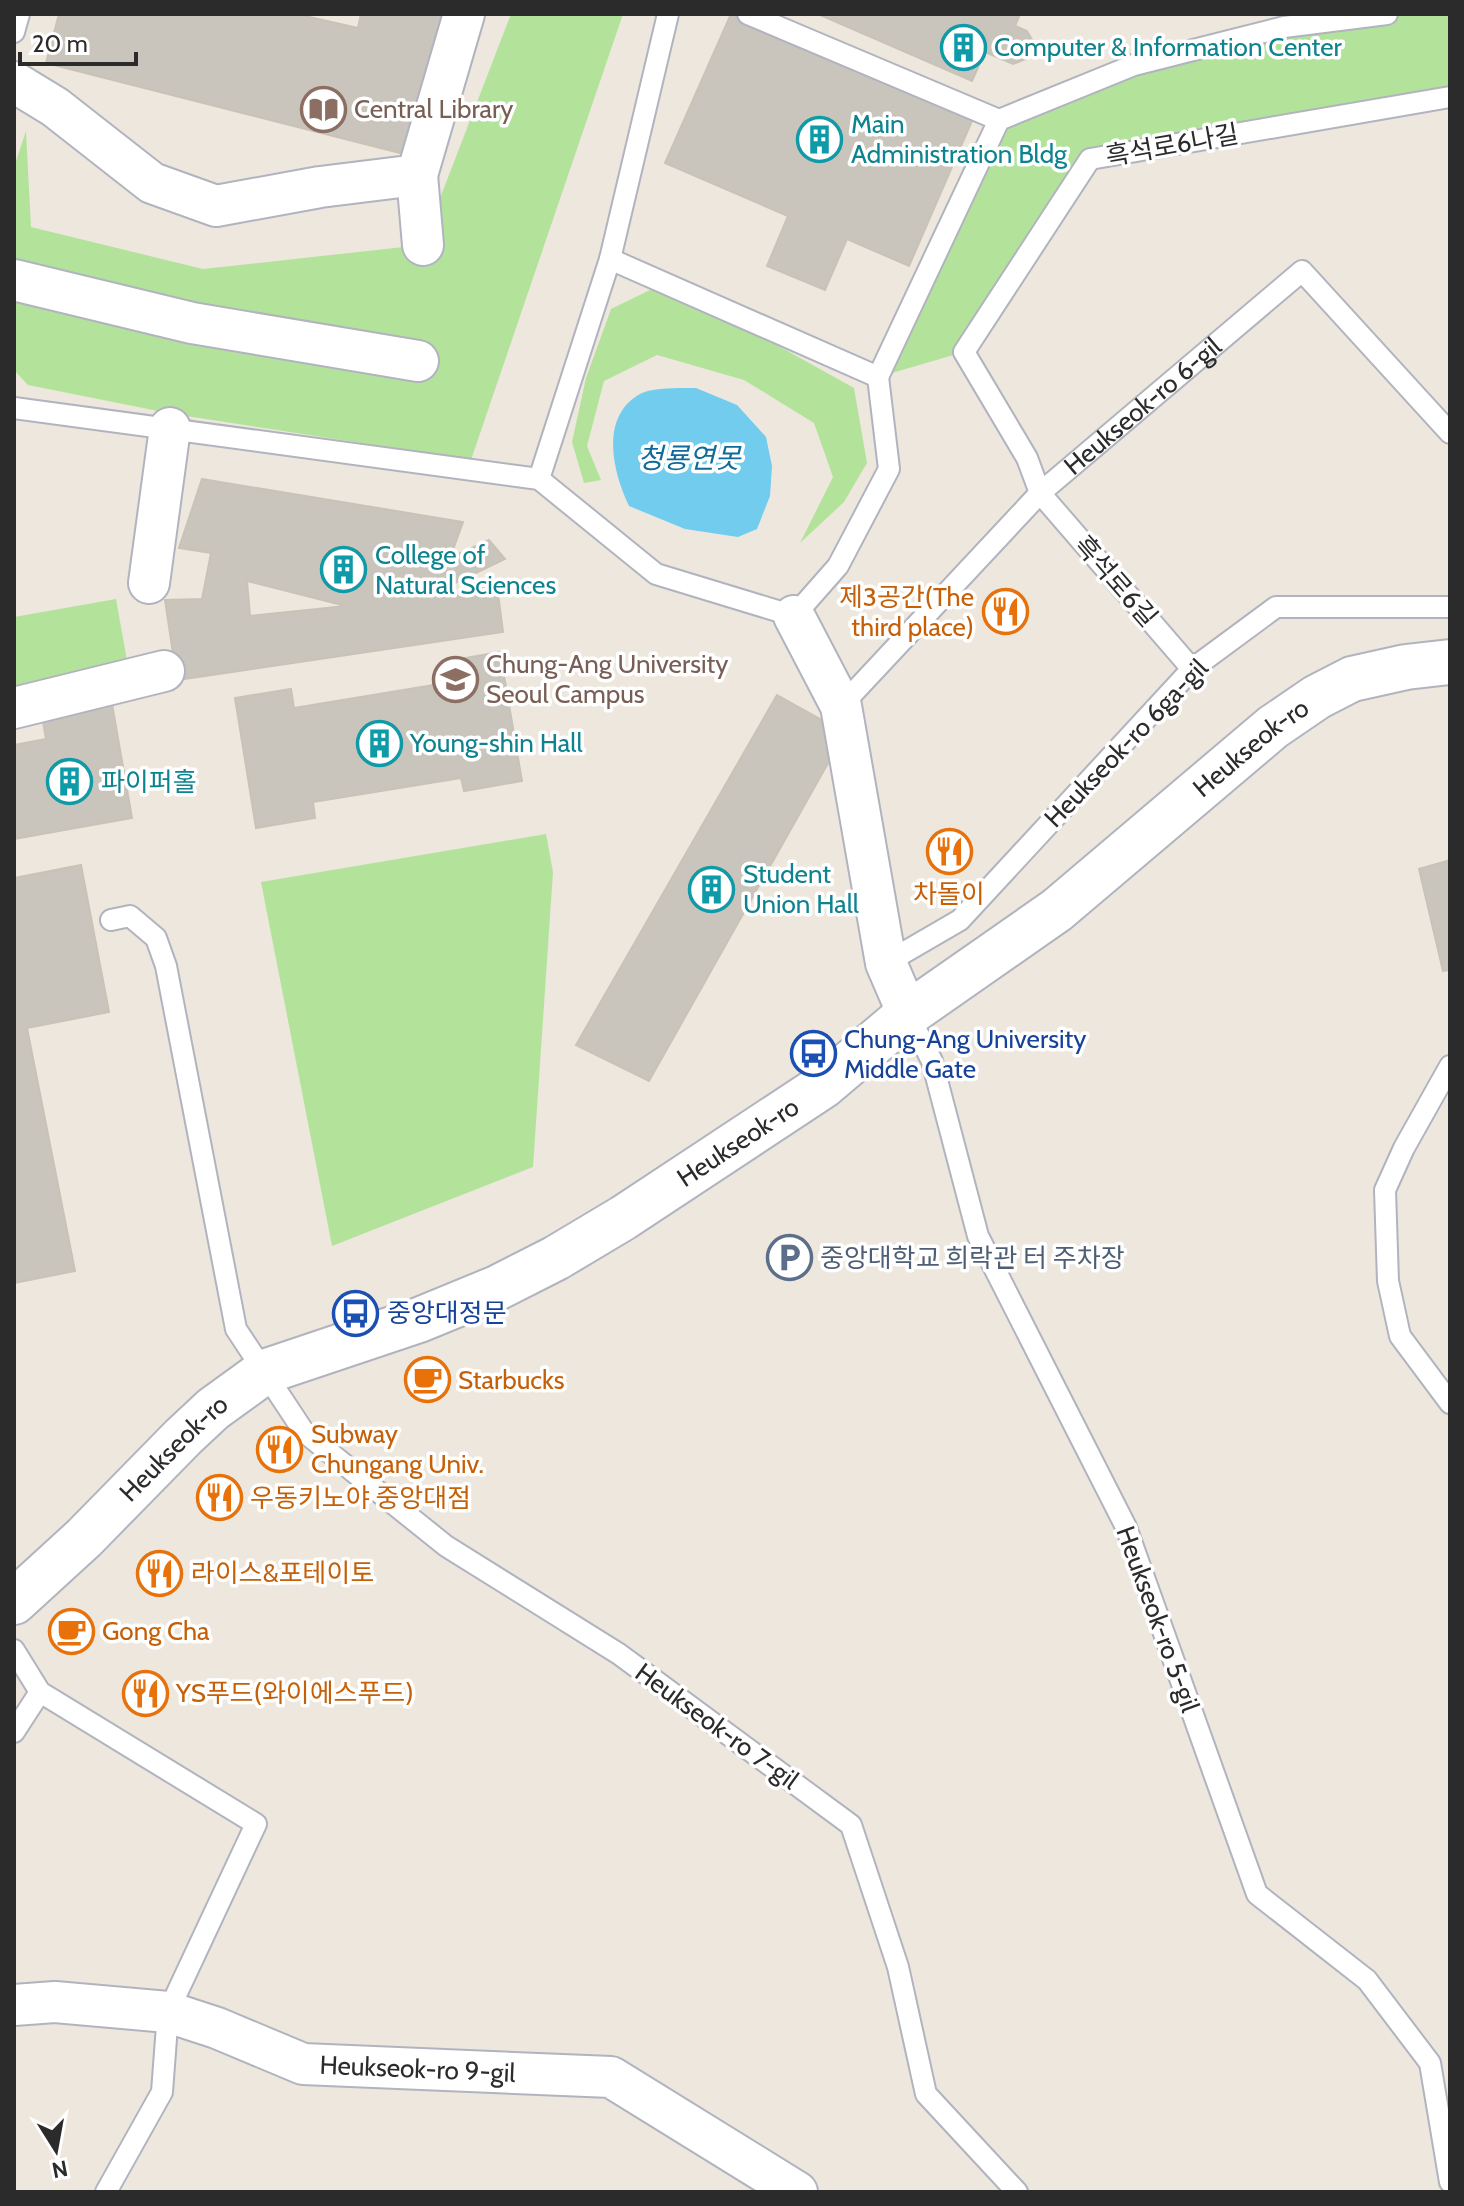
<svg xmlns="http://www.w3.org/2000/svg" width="1464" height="2206" font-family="Cabin,'Noto Sans KR',sans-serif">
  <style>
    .green { fill: #b3e39b }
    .water { fill: #72ccee }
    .building { fill: #c9c5bc; stroke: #c9c3b7; stroke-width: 2; fill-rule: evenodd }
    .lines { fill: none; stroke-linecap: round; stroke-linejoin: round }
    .lane-casing { stroke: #b1b4bf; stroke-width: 24 }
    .street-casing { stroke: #b1b4bf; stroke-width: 44 }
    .secondary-casing { stroke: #b1b4bf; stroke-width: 48 }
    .lane { stroke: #fff; stroke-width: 20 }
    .street { stroke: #fff; stroke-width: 40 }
    .secondary { stroke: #fff; stroke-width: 44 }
    .labels { text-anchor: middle; stroke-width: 7; stroke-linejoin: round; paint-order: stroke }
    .culture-label { font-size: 26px; fill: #0d838f; stroke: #fff; text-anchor: start }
    .education-label { font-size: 26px; fill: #785e54; stroke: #fff; text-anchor: start }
    .street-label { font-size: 26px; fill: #2b2b2b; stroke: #fff }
    .food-label { font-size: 26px; fill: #c56008; stroke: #fff; text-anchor: start }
    .transit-label { font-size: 26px; fill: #164399; stroke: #fff; text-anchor: start }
    .service-label { font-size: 26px; fill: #4e5e75; stroke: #fff; text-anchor: start }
    .water-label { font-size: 28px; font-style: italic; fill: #0f6b9c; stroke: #fff }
  </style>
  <rect width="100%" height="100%" fill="#ede7de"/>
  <!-- green -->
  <g class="green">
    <path d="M511,14H623L471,460L173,414L28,385L14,370V167L26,131L31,227L203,269L422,245Z"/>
    <path d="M1388,14H1450V97L1090,159L964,352L878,377L999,120L1134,65Z"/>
    <path d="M652,289L775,344L854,388L867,463L844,502L800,543L833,477L814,423L744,380L657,355L604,381L587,446L601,480L584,483L572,442L586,378L611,309Z"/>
    <path d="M116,599L128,666L14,686V617Z"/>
    <path d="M546,834L553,872L533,1167L332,1246L261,882Z"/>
  </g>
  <!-- water -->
  <path class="water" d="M696,388L737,405L766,437L772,466L770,496L757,529L738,537L685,529L629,506C613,473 599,417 640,394C652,387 683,388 696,388Z"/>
  <!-- building -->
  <g class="building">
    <path d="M59,14H296L358,28L361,14H444L408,155L46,63Z"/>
    <path d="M731,14H744L975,114L909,266L847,239L825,290L767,266L788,216L665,163Z"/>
    <path d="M818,14H1020L1015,26L1027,31L1034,43L1026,59L1013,64L985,52L972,81Z"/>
    <path d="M202,479L463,522L450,558L489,540L505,559L453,584L454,593L497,586L503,632L177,680L165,600L202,599L211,553L179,548ZM247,581L346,606L250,616Z"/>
    <path d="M500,652L522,781L464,791L461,778L313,802L315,818L256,828L235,698L291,689L294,708L458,681L454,660Z"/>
    <path d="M777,695L845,733L649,1081L576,1045Z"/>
    <path d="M112,704L132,818L14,839V745L46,739L42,716Z"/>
    <path d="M1450,860V970L1443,971L1419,869Z"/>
    <path d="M81,865L109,1012L27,1028L75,1271L14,1283V878Z"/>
  </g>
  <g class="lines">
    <defs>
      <g id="lane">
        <path d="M748,14L999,120"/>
        <path d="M14,32L19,14"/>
        <path d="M878,377L999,120L1134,65L1284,27L1387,14"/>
        <path d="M14,408L539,479L656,574L794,616L838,566L889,469L878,377L610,259"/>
        <path d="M539,479L610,259L668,14"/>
        <path d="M1192,669L1040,493L1027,458L964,352L1090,159L1450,97"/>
        <path id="s1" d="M841,706L1040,493L1302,271L1450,433"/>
        <path d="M111,920L130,916L156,938L166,966L236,1329L304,1432L446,1546L619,1654L851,1825L898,1967L926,2094L1017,2192"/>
        <path d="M886,963L960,920L1192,669L1276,607H1450"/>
        <path d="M908,1014L932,1061L978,1236L1126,1527L1257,1894L1367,1980L1430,2063L1450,2182"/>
        <path d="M1450,1066L1404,1148L1385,1190L1388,1281L1400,1336L1450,1403"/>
        <path d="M14,1650L40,1692L256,1824L168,2012L162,2092L106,2192"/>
        <path d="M14,1732L40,1692"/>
      </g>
      <g id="street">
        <path d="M14,82L55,107L152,183L216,206L320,187L417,175L464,14"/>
        <path d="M417,175L423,245"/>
        <path d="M14,280L192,323L418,361"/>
        <path d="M149,583L170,428"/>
        <path d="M794,616L841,706L886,963L908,1014"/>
        <path d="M14,708L164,671"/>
        <path id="s2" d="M14,2005L55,2002L168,2012L217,2028L303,2064L611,2077L797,2192"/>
      </g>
      <g id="secondary">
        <path id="s3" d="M14,1602L84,1538L183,1437L213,1409L264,1372L419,1320L497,1288L556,1258L623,1218L823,1086L908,1014L1057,910L1273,727L1317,697L1352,679L1406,667L1450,662"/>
      </g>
    </defs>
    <!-- lane casing -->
    <use href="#lane" class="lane-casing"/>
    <!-- street casing -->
    <use href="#street" class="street-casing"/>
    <!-- secondary casing -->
    <use href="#secondary" class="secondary-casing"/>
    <!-- lane -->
    <use href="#lane" class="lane"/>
    <!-- street -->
    <use href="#street" class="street"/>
    <!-- secondary -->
    <use href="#secondary" class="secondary"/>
  </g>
  <!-- icons -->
  <defs>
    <symbol id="building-ring" viewBox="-11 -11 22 22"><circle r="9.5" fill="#fff" stroke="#0f9aa8" stroke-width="1.5"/><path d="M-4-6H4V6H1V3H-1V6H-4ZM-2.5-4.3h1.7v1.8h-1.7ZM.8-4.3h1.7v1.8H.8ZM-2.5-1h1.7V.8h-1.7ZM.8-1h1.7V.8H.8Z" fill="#0f9aa8"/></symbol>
    <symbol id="library-ring" viewBox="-11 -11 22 22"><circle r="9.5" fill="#fff" stroke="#8d6e63" stroke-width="1.5"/><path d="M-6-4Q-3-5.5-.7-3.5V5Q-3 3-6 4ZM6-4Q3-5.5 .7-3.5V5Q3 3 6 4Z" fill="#8d6e63"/></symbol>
    <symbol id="restaurant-ring" viewBox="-11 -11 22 22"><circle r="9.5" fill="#fff" stroke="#e8710a" stroke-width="1.5"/><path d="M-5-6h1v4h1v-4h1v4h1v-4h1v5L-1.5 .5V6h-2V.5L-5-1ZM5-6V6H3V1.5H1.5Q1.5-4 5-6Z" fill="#e8710a"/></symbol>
    <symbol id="university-ring" viewBox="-11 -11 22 22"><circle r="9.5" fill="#fff" stroke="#8d6e63" stroke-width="1.5"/><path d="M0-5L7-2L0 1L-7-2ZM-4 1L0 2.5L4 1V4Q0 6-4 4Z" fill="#8d6e63"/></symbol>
    <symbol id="bus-ring" viewBox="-11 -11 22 22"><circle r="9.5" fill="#fff" stroke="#1a4fb4" stroke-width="1.5"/><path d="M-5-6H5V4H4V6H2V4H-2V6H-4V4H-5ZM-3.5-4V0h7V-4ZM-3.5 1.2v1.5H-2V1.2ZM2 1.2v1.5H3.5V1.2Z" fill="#1a4fb4"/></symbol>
    <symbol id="parking-ring" viewBox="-11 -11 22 22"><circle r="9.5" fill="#fff" stroke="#5c6f8a" stroke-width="1.5"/><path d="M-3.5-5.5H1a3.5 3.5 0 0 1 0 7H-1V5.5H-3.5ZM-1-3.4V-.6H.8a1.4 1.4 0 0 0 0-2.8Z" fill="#5c6f8a"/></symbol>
    <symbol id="cafe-ring" viewBox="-11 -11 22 22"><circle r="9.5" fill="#fff" stroke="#e8710a" stroke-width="1.5"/><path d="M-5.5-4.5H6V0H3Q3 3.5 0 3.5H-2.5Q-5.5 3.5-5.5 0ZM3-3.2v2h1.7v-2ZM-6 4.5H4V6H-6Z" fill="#e8710a"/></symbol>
  </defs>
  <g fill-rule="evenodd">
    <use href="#building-ring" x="938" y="22" width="51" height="51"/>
    <use href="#library-ring" x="298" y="84" width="51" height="51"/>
    <use href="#building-ring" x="794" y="114" width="51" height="51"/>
    <use href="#building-ring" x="318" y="544" width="51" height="51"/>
    <use href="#restaurant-ring" x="980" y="586" width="51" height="51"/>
    <use href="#university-ring" x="430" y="654" width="51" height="51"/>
    <use href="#building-ring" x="354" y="718" width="51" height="51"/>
    <use href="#building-ring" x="44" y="756" width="51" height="51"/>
    <use href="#restaurant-ring" x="924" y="826" width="51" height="51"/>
    <use href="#building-ring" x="686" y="864" width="51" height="51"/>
    <use href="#bus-ring" x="788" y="1028" width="51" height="51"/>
    <use href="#parking-ring" x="764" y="1232" width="51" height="51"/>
    <use href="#bus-ring" x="330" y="1288" width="51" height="51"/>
    <use href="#cafe-ring" x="402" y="1354" width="51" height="51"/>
    <use href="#restaurant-ring" x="254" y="1424" width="51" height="51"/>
    <use href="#restaurant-ring" x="194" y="1472" width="51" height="51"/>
    <use href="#restaurant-ring" x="134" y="1548" width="51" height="51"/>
    <use href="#cafe-ring" x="46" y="1606" width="51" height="51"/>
    <use href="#restaurant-ring" x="120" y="1668" width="51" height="51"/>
  </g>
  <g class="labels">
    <!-- culture labels -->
    <g class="culture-label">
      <text x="994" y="56">Computer &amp; Information Center</text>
      <text x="851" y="133">Main<tspan x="851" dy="30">Administration Bldg</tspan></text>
      <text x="375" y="564">College of<tspan x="375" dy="30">Natural Sciences</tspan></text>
      <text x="410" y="752">Young-shin Hall</text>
      <text x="101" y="791">파이퍼홀</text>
      <text x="743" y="883">Student<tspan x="743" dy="30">Union Hall</tspan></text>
    </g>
    <!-- education labels -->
    <g class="education-label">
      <text x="354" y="118">Central Library</text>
      <text x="486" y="673">Chung-Ang University<tspan x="486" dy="30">Seoul Campus</tspan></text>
    </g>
    <!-- street labels -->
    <g class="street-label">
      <text transform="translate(1172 145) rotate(-10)" y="9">흑석로6나길</text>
      <text dy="9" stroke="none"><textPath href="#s1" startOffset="426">Heukseok-ro 6-gil</textPath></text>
      <text transform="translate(1116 581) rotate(49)" y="9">흑석로6길</text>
      <text transform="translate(1126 743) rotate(-46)" y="9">Heukseok-ro 6ga-gil</text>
      <text dy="9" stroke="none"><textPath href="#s3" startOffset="1518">Heukseok-ro</textPath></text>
      <text dy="9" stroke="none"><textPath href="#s3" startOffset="870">Heukseok-ro</textPath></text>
      <text dy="9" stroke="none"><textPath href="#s3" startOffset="222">Heukseok-ro</textPath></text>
      <text transform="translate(1158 1619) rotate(70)" y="9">Heukseok-ro 5-gil</text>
      <text transform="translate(717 1726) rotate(36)" y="9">Heukseok-ro 7-gil</text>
      <text dy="9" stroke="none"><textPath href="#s2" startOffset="414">Heukseok-ro 9-gil</textPath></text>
    </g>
    <!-- food labels -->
    <g class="food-label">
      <text x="974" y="606" text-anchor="end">제3공간(The<tspan x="974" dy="30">third place)</tspan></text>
      <text x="949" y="903" text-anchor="middle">차돌이</text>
      <text x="458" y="1389">Starbucks</text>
      <text x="311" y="1443">Subway<tspan x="311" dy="30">Chungang Univ.</tspan></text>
      <text x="250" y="1507">우동키노야 중앙대점</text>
      <text x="191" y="1582">라이스&amp;포테이토</text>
      <text x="102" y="1640">Gong Cha</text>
      <text x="176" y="1702">YS푸드(와이에스푸드)</text>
    </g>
    <!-- transit labels -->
    <g class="transit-label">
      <text x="844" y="1048">Chung-Ang University<tspan x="844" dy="30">Middle Gate</tspan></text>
      <text x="387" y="1322">중앙대정문</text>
    </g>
    <!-- service labels -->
    <g class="service-label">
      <text x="820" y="1267">중앙대학교 희락관 터 주차장</text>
    </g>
    <!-- water labels -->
    <g class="water-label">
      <text x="689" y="468">청룡연못</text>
    </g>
  </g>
  <!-- border -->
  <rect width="1464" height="2206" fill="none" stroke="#2b2b2b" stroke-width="32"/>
  <!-- north arrow -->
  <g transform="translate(56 2150) rotate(169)" stroke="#ffffff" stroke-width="6" paint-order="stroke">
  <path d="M0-6L14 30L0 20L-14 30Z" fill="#2b2b2b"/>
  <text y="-12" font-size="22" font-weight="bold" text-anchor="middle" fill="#2b2b2b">N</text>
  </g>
  <!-- scale -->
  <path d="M20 52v12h116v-12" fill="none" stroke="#2b2b2b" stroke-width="4"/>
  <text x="32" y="52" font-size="24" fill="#2b2b2b" stroke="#ffffff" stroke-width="6" paint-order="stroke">20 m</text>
</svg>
